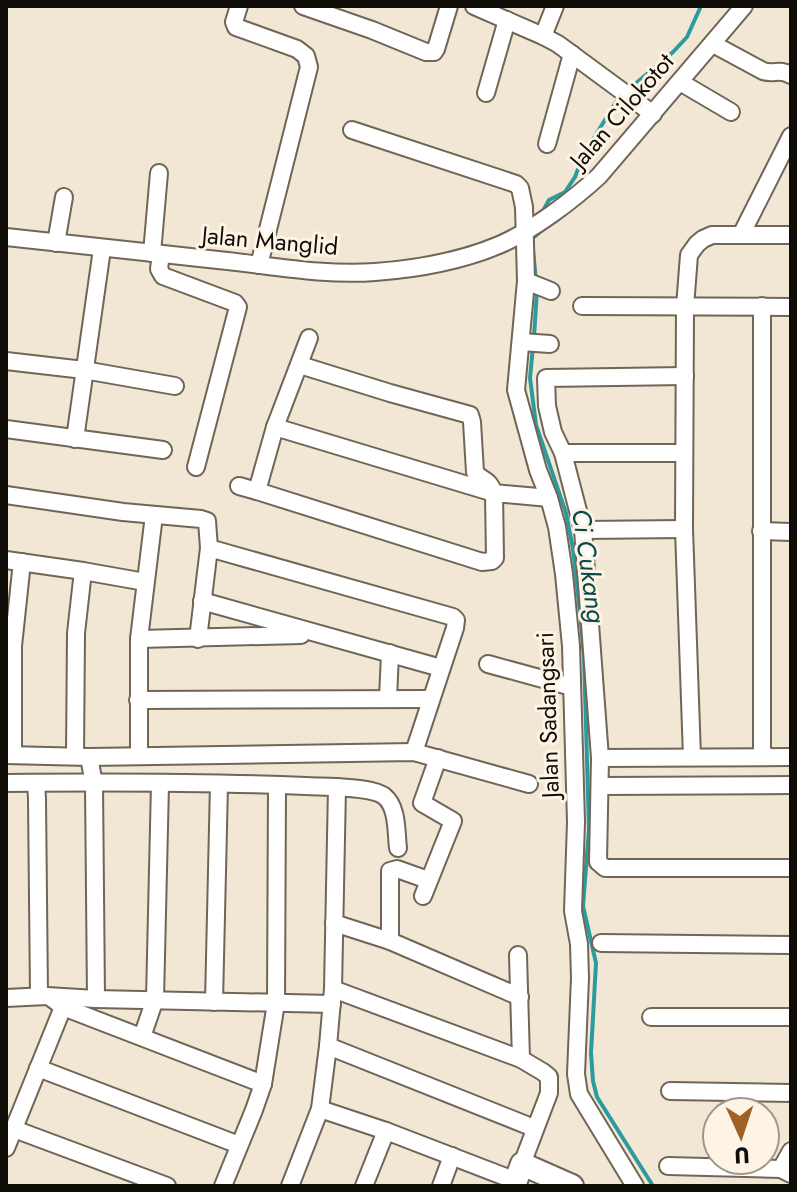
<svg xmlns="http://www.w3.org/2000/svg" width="797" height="1192" font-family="Jost,sans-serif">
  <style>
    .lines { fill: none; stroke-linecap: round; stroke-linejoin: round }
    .stream { stroke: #2b9c9e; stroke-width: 4 }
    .minor-casing { stroke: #706556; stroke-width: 20 }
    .major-casing { stroke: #706556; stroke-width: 26 }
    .minor { stroke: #fff; stroke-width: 16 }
    .major { stroke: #fff; stroke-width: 22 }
    .labels { text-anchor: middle; stroke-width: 6; stroke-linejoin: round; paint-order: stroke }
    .street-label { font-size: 24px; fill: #100c07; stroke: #fef4e6 }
    .water-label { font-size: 26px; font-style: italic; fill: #06494b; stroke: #fef4e6 }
  </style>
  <rect width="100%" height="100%" fill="#f2e6d5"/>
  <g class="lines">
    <!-- stream -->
    <g class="stream">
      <path d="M628,90L673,52L687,37L701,6"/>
      <path d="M545,211L544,209L549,200L565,192L575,177L584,154L616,102L622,96"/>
      <path d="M536,281L532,239L544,228"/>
      <path d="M534,337L537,290"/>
      <path d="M533,346L530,378L536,425L566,513L573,549L581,622L584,657L589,829L583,906L596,963L591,1053L593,1081L597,1097L653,1186"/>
    </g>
    <defs>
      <g id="minor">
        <path d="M239,6L234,22L236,27L297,49L306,56L309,67L259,265"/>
        <path d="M303,6L372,30L426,52H434L436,49L449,6"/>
        <path d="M474,6L543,36L558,44L653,114"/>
        <path d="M543,36L555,6"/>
        <path d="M713,44L763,71C774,75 779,68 791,75"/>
        <path d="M680,82L731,112"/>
        <path d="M486,93L507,20"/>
        <path d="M352,130L516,184L520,188L524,207L526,281L516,390L538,470L549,498L557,527L564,574L571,646L576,822L573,911L579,944L580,978L576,1074L579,1094L635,1186"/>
        <path d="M547,144L572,54"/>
        <path d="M741,235L791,136"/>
        <path d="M6,237C76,245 147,252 218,260C269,265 323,276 375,272C416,269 461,261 499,245C532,231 573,200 599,176L744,6"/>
        <path d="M56,243L64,197"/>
        <path d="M152,253L159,173"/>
        <path d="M161,254L159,269L163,276L235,303L238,307L196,467"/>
        <path d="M526,281L551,291"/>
        <path d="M582,306L791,307"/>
        <path d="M762,306V753L769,757"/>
        <path d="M521,342L550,344"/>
        <path d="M6,361L84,370L175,386"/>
        <path d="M300,365L390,393L470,415L472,422L475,472C482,482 488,477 494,493L495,558L492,561L482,562L257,491L275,427L494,493L549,498"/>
        <path d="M685,376L546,378L547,406L553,432L563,453L583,530L600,758L598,862L605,868H791"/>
        <path d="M275,427L309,338"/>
        <path d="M6,429L163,450"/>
        <path d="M75,439L102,249"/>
        <path d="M563,453H684"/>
        <path d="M239,486L257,491"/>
        <path d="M6,495L123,512L201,519L207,521L209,548L198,639"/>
        <path d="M583,530L684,529"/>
        <path d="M761,531L791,532"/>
        <path d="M209,548L453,617L456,620L455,628L414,752"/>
        <path d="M6,560L83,571L145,582"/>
        <path d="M202,601L441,668"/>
        <path d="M139,639L301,635"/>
        <path d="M488,664L572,687"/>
        <path d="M388,699L390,653"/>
        <path d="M138,700L431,699"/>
        <path d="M6,755L89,757L414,752L529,784"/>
        <path d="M13,755V646L22,562"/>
        <path d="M75,756L76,633L83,571"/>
        <path d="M139,756V639L154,515"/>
        <path d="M89,757L94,784L96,999"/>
        <path d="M692,757L684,529L685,307L689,255L697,244L703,239L712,235H791"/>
        <path d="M600,758L791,757"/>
        <path d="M6,783C106,782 206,782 306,786C323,787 371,786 384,796C398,807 396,832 398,848"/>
        <path d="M36,783L37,799L39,996"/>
        <path d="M600,786L791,785"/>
        <path d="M423,896L453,821L422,803L438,758"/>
        <path d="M334,923L390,941L520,997"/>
        <path d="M390,941V871L397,869L428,880"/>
        <path d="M601,943L791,945"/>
        <path d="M518,955L521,1059"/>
        <path d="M333,989L521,1059L543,1072L549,1077V1093L522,1164"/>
        <path d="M50,997L63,1007L263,1084"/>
        <path d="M6,998L47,996L96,999L332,1004"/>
        <path d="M214,1002L219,784"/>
        <path d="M651,1017H791"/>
        <path d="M142,1037L155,999L160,784"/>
        <path d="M328,1046L534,1128"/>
        <path d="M38,1068L239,1145"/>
        <path d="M670,1091L791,1093"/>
        <path d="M320,1109L386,1131L516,1181"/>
        <path d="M14,1129L167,1186"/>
        <path d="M6,1148L63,1007"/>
        <path d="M668,1166L781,1169L791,1174"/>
        <path d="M781,1169L791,1151"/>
        <path d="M223,1186L254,1110L263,1084L276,1003L277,785"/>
        <path d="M290,1186L320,1109L328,1046L333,989L337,787"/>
        <path d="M364,1186L386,1131"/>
        <path d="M441,1186L452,1156"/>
      </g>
      <path id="major" d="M514,1186L522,1164L572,1186"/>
    </defs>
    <!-- minor casing -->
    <use href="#minor" class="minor-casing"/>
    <!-- major casing -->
    <use href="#major" class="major-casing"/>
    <!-- minor -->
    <use href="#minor" class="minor"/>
    <!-- major -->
    <use href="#major" class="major"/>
  </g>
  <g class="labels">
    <!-- street labels -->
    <g class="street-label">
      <text transform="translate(622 111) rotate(-49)" y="8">Jalan Cilokotot</text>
      <text transform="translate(270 241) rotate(5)" y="8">Jalan Manglid</text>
      <text transform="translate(548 715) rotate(-92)" y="8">Jalan Sadangsari</text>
    </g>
    <!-- water labels -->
    <g class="water-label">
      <text transform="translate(589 566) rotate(82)" y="9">Ci Cukang</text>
    </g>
  </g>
  <!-- border -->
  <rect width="797" height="1192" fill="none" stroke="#100c07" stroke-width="16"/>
  <!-- north arrow -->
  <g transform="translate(741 1136) rotate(177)"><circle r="38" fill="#fef4e6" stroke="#9f978d" stroke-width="2"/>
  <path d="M0-6L14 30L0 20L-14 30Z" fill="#9f6126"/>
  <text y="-12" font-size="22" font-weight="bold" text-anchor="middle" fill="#100c07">U</text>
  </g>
</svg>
